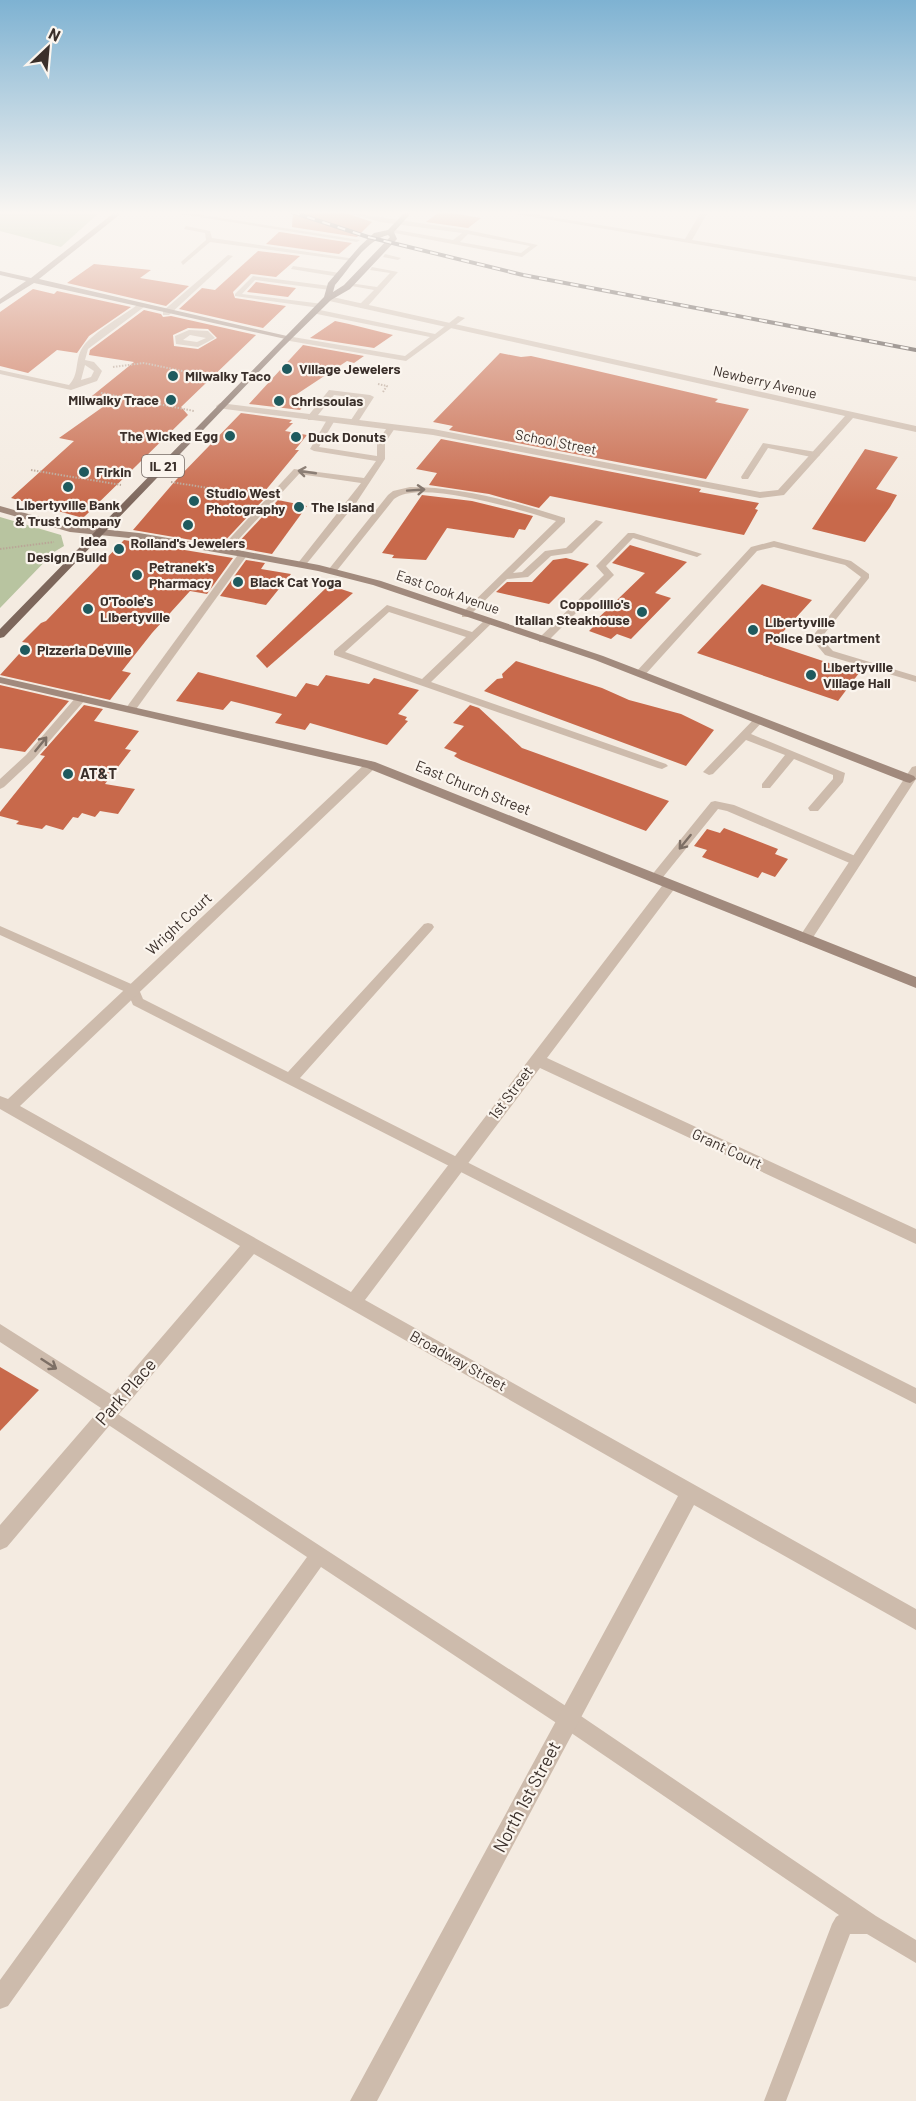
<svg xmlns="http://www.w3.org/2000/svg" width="916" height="2101" font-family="Barlow,sans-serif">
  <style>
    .green { fill: #b8c4a0 }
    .building { fill: #c8694b; fill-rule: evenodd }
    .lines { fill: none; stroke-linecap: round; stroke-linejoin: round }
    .path { stroke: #b9a596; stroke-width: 2; stroke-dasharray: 1.5 1.5; stroke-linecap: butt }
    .lane { fill: #cdbbac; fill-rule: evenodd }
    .street { fill: #cdbbac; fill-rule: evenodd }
    .secondary { fill: #a18a7d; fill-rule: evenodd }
    .primary { fill: #7d675c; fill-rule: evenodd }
    .rail-casing { stroke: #3b302b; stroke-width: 4 }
    .rail { stroke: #fbf5ee; stroke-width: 2; stroke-dasharray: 8; stroke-linecap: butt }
    .oneway { stroke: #7d6f65 }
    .poi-dot { fill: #1f5a5e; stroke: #fbf5ee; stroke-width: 2 }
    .labels { text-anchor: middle; stroke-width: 4.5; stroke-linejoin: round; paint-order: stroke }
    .far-poi-label { font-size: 14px; font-weight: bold; fill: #3b302b; stroke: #fbf5ee; text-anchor: start }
    .far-street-label { font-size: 14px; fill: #3b302b; stroke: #fbf5ee }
    .shield { fill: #fbf5ee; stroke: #756b66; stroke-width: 1.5 }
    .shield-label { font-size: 14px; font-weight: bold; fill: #3b302b }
    .poi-label { font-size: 15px; font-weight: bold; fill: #3b302b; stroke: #fbf5ee; text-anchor: start }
    .street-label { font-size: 15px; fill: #3b302b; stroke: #fbf5ee }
    .near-street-label { font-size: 18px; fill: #3b302b; stroke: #fbf5ee }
  </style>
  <rect width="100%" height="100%" fill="#f4ebe1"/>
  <!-- green -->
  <g class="green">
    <path d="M0,212H100L61,247L0,231Z"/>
    <path d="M0,517L61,535L64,546L54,552L0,608Z"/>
  </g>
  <!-- building -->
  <g class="building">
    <path d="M293,212H343L372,222L357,237L292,227Z"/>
    <path d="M439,212H447L481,218L468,228L426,222Z"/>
    <path d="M279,232H280L352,243L339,254L266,244Z"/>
    <path d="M258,251L300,256L276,277L251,274L233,292L235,298L286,306L263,328L179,309L202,288L215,290Z"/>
    <path d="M94,264L151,270L140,278L189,286L166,306L67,283Z"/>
    <path d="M256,282L268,284L296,288L288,297L247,292Z"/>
    <path d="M33,289L54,294L57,291L131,307L89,336L77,353L57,350L28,373L0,366V312Z"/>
    <path d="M144,310L161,314L163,317L171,316L256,335L181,407L188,415L83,518L11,498L74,441L59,438L107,404L87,400L134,362L89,355L90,350ZM188,328L208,329L217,338L198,349L174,346L173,335Z"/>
    <path d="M335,321L349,324L393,335L374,348L310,338Z"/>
    <path d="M303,345L364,356L354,363L347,361L291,398L309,400L300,410L249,404Z"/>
    <path d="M500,353L521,357L531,356L580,367L718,399L715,402L749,409L706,479L449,430L453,426L433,422Z"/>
    <path d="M241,413L292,420L289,423H293L285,431L307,435L295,450H299L260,497L265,498L221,545L133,530L176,480Z"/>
    <path d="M441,439L701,489L699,492L759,503L755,509L758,510L744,535L550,496L539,508L489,494L429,485L437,473L416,469Z"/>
    <path d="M865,449L898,457L876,489L897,495L890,507L865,542L812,529Z"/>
    <path d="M422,495L472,501L533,516L525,530L519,529L514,538L447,528L426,560L392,558L394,555L382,553Z"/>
    <path d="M278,500L307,506L272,554L234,547Z"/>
    <path d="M124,540L233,558L207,594L190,591L152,633L122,671L131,673L110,700L0,675L29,643L22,642L41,623L46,621Z"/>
    <path d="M630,545L687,562L655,593L671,598L631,639L617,634L611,639L589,631L594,626L591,625L645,573L612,563Z"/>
    <path d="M566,558L589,564L549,604L496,592L507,582H532L553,560Z"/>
    <path d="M246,560L265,563L261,569L291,574L266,605L220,596Z"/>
    <path d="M762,584L812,600L772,644L859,673L838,701L697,653Z"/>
    <path d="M329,585L353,593L267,668L256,656Z"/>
    <path d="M516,661L602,688L629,700L681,714L714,730L686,766L484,691L497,679L503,678L502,674Z"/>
    <path d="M198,672L296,697L306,683L318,686L326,675L369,684L374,678L419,690L398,714L407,717L405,720L408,721L387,745L310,723L305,730L275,723L282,714L231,701L223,710L176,701Z"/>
    <path d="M0,685L69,701L25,752L0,748Z"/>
    <path d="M84,705L103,709L94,721L139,731L125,749L131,750L105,784L135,789L118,814L100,811L95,817L82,813L78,818L73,817L63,830L46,825L42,829L16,824L19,821L0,816V812L45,756L40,755Z"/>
    <path d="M470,705L479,708L522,748L669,801L646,831L461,760L454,756L457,753L444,748L464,726L453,723Z"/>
    <path d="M724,828L778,849L775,854L788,859L775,877L762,872L758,878L702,857L707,850L694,846L707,829L720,833Z"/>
    <path d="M0,1367L39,1390L0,1431Z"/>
  </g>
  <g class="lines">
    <!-- path -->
    <g class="path">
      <path d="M113,367L144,363L225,380"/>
      <path d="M378,384L387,386L383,392"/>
      <path d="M101,393L194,411"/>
      <path d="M31,470L121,485"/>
      <path d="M171,482L252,495"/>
      <path d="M0,549L54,542"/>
    </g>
    <!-- lane -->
    <g class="lane">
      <path d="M167,212H184L360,240L357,242Z"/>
      <path d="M345,212L467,230L538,245L522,257L389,232L391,229L453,240L462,233L380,222ZM468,234L530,246L521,253L460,242Z"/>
      <path d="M186,226L210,231L212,238L356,259L353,261L210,242L183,265L181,262L206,240L205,233L184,229Z"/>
      <path d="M385,254L401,258L398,260L383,257Z"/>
      <path d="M228,255L233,256L169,315H163V311Z"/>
      <path d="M293,266L340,273L343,275L340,277L291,269Z"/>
      <path d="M372,267L398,272L366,308H360V304L374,290L346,285L349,283L377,287L390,273L370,270Z"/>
      <path d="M253,276L330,286L333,288L330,290L255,280L242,294L323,304V308H320L235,296V294Z"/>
      <path d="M137,305L144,307L88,349L85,360L94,362L102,371L97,381L71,390L0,374V370L69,385C79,375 75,362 81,350C88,335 123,316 137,305ZM85,365L94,371L91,377L81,380Z"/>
      <path d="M315,309L435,334L458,316L465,318L406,361L284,340V336H287L405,356L430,337L312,313L311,311Z"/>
      <path d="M329,390L370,395L374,397L356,425L349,423L365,399L334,395L314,420H308V416Z"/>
      <path d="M328,418L335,420L319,447L377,456V443L388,426L395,428L385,443V459L356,503L304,567H298V563L361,483L299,474L226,553H220V549L294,469L364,478L376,461L314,451L310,449Z"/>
      <path d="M763,443L816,452L820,455L816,458L768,448L748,479H742L741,477Z"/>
      <path d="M410,487C463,487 515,502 565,518V522L513,573L522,572L545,551L566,548L596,520L603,522L572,553L551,556L528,577L507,579L468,617H462V613L556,521C525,511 419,478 394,499L335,573H329V569L388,495L393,491Z"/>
      <path d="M628,533H634L702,554L697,557L633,538L606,566L614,575L547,642H539V638L604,575L596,566Z"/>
      <path d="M774,541L851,561L869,574V578L821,638L833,651L916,676V682L825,655L811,638L861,577L845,565L774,547L757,551L644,676H636V672L751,547Z"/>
      <path d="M240,552L248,554L134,712H126V708Z"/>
      <path d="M387,605L472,632L485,620L493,622L431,682L666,764L668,766L662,769L658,768L334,655V651ZM389,612L466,637L422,679L345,652Z"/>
      <path d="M81,695L86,698L85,700L34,759L4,787L0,789V779L26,755L77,696Z"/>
      <path d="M759,717L764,720L751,734L845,773L843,782L818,811H810L808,808L833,779V775L794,759L770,788H762V784L785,755L746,740L713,774L709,775L703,772L755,718Z"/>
      <path d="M715,801L734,805L860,858L862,861L856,865L852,864L727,811L718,809L659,882H651L649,879L651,876L711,802Z"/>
      <path d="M428,923L432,924L434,927L432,930L300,1078L916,1388V1404L133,1005L128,993L0,935V926L138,987L143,999L288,1072L424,924Z"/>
      <path d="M107,1407L575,1712L876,1916L916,1940V1963L867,1934H850L786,2101H764L832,1924L836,1917L839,1915L561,1726L321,1567L8,2006L0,2009V1980L307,1557L101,1420L99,1415L101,1410Z"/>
    </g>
    <!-- street -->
    <g class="street">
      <path d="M504,212H521L685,239L701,212H708L692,240L916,277V281Z"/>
      <path d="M328,296L916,426V432L853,418L784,495L760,498L433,435L217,408L216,406L220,403L433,429L760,492L778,490L845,416L325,300L324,298Z"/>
      <path d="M189,330L208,331L215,338L198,347L176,344L175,336ZM190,335L206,338L197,342L183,340Z"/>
      <path d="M371,761L377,765L375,768L20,1106L351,1292L665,882H675L677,885L675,888L547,1058L916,1229V1244L540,1068L365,1300L916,1609V1630L694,1505L377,2101H350L678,1496L254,1254L7,1547L0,1550V1525L101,1408L0,1342V1324L112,1395L240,1246L0,1109V1096L8,1099L367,762Z"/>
      <path d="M916,766V779L810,942H800L798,939L800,936L912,767Z"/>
    </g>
    <!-- secondary -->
    <g class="secondary">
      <path d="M115,212H123L39,279L287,336L291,338L290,340L34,283L0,304V299L26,281L0,275V271L31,278Z"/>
      <path d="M0,506L71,526L139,533L243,551L319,565L381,581L603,656L914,776L916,779L910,783L906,782L595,660L373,585L318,571L243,557L139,539L70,532L0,512Z"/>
      <path d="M0,677L375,762L916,977V988L367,768L0,683Z"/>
    </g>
    <!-- primary -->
    <path class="primary" d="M405,212H412L394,232L397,239L350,289L331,300L282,348L4,637L0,638V629L324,297L328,283L360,246L374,233L388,230ZM388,235L390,237L344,285L333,292L335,285C349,269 366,240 388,235Z"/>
    <defs>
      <path id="rail" d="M292,212L368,237L523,275L916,350"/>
    </defs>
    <!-- rail casing -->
    <use href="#rail" class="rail-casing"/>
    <!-- rail -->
    <use href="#rail" class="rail"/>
  </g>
  <!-- one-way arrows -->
  <defs><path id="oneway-shaft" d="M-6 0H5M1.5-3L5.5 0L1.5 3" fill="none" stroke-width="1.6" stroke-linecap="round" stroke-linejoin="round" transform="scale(1.5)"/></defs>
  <g class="oneway">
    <use href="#oneway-shaft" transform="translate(307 472) rotate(-172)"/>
    <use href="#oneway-shaft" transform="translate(416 490) rotate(-4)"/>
    <use href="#oneway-shaft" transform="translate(41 744) rotate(-51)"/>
    <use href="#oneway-shaft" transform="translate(685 842) rotate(129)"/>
    <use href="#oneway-shaft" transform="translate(49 1364) rotate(33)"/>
  </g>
  <!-- sky -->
  <linearGradient id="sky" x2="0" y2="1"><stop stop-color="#7eb2d2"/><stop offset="0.42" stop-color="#faf6f2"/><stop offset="1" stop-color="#faf6f2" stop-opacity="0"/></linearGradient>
  <rect width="916" height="506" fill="url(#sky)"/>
  <!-- markers -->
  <g class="poi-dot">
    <circle cx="287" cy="369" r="6"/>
    <circle cx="173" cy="376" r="6"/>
    <circle cx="171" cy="400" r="6"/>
    <circle cx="279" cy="401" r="6"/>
    <circle cx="230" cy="436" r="6"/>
    <circle cx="296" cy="437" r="6"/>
    <circle cx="84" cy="472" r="6"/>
    <circle cx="68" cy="487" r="6"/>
    <circle cx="194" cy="501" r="6"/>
    <circle cx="299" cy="507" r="6"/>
    <circle cx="188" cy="525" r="6"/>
    <circle cx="119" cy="549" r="6"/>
    <circle cx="137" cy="575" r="6"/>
    <circle cx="238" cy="582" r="6"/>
    <circle cx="88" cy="609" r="6"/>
    <circle cx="642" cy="612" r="6"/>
    <circle cx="753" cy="630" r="6"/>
    <circle cx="25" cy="650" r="6"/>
    <circle cx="811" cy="675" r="6"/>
    <circle cx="68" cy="774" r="6"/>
  </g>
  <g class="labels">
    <!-- far-poi labels -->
    <g class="far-poi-label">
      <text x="299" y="374">Village Jewelers</text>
      <text x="185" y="381">Milwalky Taco</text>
      <text x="159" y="405" text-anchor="end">Milwalky Trace</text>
      <text x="291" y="406">Chrissoulas</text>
      <text x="218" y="441" text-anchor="end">The Wicked Egg</text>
      <text x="308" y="442">Duck Donuts</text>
      <text x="96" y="477">Firkin</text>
      <text x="206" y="498">Studio West<tspan x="206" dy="16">Photography</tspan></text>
      <text x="68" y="510" text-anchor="middle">Libertyville Bank<tspan x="68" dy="16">&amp; Trust Company</tspan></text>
      <text x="311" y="512">The Island</text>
      <text x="107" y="546" text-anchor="end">Idea<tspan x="107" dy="16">Design/Build</tspan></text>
      <text x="188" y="548" text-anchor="middle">Rolland's Jewelers</text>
      <text x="149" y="572">Petranek's<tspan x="149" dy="16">Pharmacy</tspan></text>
      <text x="250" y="587">Black Cat Yoga</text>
      <text x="100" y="606">O'Toole's<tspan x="100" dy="16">Libertyville</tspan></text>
      <text x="630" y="609" text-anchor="end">Coppolillo's<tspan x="630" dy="16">Italian Steakhouse</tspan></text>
      <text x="765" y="627">Libertyville<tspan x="765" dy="16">Police Department</tspan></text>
      <text x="37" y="655">Pizzeria DeVille</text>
      <text x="823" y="672">Libertyville<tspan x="823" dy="16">Village Hall</tspan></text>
    </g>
    <!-- far-street labels -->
    <g class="far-street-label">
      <text transform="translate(765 382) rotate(13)" y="5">Newberry Avenue</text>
      <text transform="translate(556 442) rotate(11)" y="5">School Street</text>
      <text transform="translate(448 592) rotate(19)" y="5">East Cook Avenue</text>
    </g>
    <!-- shield labels -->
    <rect class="shield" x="142" y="455" width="42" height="22" rx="4.5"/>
    <g class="shield-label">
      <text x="163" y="471">IL 21</text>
    </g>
    <!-- poi labels -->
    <g class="poi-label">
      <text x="80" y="779">AT&amp;T</text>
    </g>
    <!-- street labels -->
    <g class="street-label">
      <text transform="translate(473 788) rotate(22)" y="5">East Church Street</text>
      <text transform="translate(179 924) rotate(-43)" y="5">Wright Court</text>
      <text transform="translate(511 1093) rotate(-53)" y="5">1st Street</text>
      <text transform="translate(727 1149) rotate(25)" y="5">Grant Court</text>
      <text transform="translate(458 1361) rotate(29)" y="5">Broadway Street</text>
    </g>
    <!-- near-street labels -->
    <g class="near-street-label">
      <text transform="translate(126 1392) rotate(-49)" y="6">Park Place</text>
      <text transform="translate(527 1797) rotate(-62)" y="6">North 1st Street</text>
    </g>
  </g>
  <!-- north arrow -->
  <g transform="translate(48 48) rotate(26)" stroke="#fbf5ee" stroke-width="4.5" paint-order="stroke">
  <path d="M0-4.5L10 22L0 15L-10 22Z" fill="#3b302b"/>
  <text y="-9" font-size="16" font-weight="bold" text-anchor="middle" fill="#3b302b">N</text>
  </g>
</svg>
